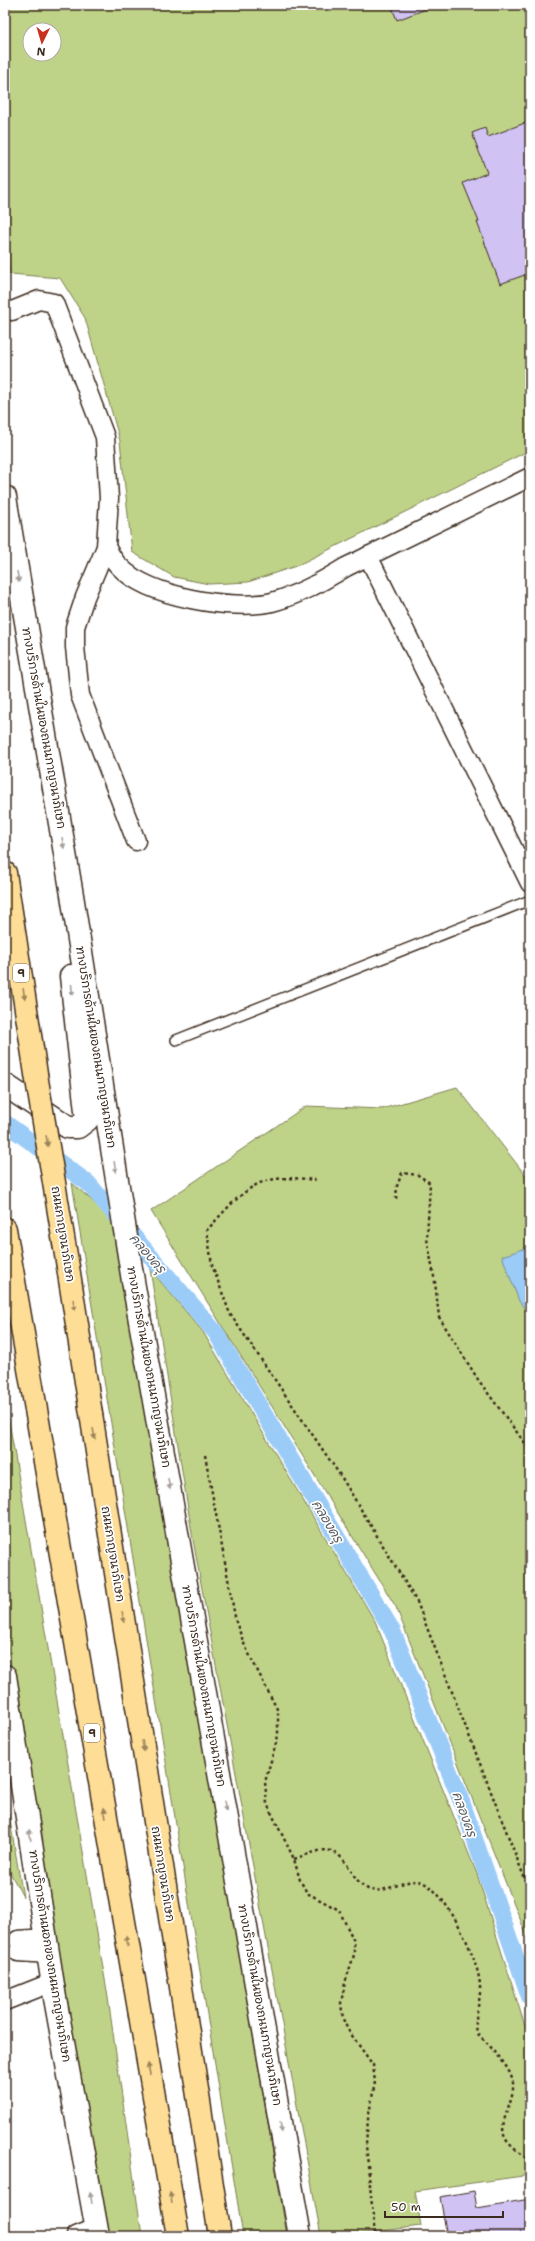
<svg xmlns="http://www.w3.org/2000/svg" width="535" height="2241" font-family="'Shantell Sans','Playpen Sans Thai',sans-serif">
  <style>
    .green { fill: #bfd388; stroke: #7d7e53; fill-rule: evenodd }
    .water { fill: #9bccf8; stroke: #758ba1 }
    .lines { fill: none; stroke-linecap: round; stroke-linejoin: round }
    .canal { stroke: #9bccf8; stroke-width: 17 }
    .building { fill: #d1c2f4; stroke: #3b2a1e }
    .minor-tunnel { stroke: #d8d4d2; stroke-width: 18; stroke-dasharray: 18 9; stroke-linecap: butt }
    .service-casing { stroke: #3b2a1e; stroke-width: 12 }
    .minor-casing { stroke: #3b2a1e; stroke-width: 21 }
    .secondary-casing { stroke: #3b2a1e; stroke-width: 25 }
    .motorway-casing { stroke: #3b2a1e; stroke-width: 25 }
    .path { stroke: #3b2a1e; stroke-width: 2.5; stroke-dasharray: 3 3; stroke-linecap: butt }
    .service { stroke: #fff; stroke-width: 9 }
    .minor { stroke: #fff; stroke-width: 18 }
    .secondary { stroke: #fff; stroke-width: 22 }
    .motorway { stroke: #fedd96; stroke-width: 22 }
    .motorway-bridge-casing { stroke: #3b2a1e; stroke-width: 25; stroke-linecap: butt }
    .motorway-bridge { stroke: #fedd96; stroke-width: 22 }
    .oneway { fill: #a79f9a }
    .oneway2 { fill: #9c845a }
    .labels { text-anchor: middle; stroke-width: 3.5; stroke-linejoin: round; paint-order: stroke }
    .shield { fill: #fff; stroke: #766a62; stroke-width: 1 }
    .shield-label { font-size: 11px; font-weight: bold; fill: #3b2a1e }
    .street-label { font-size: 12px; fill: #3b2a1e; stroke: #fff }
    .water-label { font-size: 13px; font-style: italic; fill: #585b5f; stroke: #fff }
  </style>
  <rect width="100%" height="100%" fill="#fff"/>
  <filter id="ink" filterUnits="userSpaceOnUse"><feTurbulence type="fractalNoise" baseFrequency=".025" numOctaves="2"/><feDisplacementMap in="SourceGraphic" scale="8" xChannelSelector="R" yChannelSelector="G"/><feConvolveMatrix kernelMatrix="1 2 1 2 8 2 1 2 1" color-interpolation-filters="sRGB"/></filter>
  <g filter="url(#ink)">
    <!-- green -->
    <g class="green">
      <path d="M5,5H527L530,12V450L296,566L248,582L209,584L174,577L132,552L120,441L85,318L60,278L10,274L5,228ZM30,30H54V54H30Z"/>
      <path d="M457,1087L530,1181V1944L396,1607L151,1211L306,1106L382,1109Z"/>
      <path d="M72,1183L112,1218L160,1484L287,2236H243Z"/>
      <path d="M150,1269L203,1332L375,1621L477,1874L530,2042V2175L415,2191L421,2226L341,2236H321L193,1540Z"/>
      <path d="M5,1398L107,1991L142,2236H107L5,1631Z"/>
      <path d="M5,1791L23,1897L5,1863Z"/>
    </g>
    <!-- water -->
    <path class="water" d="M530,1247V1316L519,1301L502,1256Z"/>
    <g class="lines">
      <!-- canal -->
      <path class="canal" d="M5,1123L88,1183L216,1333L392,1630L462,1803L530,1998"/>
    </g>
    <!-- building -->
    <g class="building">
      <path d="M391,5H434V6L397,20Z"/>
      <path d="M530,121V273L500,284L477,222H479L463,183L487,173L472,133L485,128L488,137Z"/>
      <path d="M474,2191L477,2208L530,2199V2236H447L440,2197Z"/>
    </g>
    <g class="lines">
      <!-- minor-tunnel -->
      <path class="minor-tunnel" d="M5,1940H18"/>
      <defs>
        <path id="service" d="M176,1040L530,900"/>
        <g id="minor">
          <path d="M12,311L39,300L54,303L105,437L109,498L106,547L85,597L75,627V647L80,695L136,841"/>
          <path d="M106,547C110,554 114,562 120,567C148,597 233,611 272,602C299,595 323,581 346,567L530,477"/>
          <path d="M368,556L530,883"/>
          <path d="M18,1940L46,1938"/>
          <path d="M18,1952L49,1954"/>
          <path d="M5,2001L53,1982"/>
          <path d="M76,2236L96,2228"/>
        </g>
        <g id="secondary">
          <path d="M5,497L72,895L133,1281L300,2236"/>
          <path d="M5,1085L68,1127H78L87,1120L71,976"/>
          <path d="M5,1676L55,1998L98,2236"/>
        </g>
        <g id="motorway">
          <path d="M5,873L36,1074"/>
          <path d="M5,1229L178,2236"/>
          <path d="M68,1267L220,2236"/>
        </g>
      </defs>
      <!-- service casing -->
      <use href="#service" class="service-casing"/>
      <!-- minor casing -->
      <use href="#minor" class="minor-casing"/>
      <!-- secondary casing -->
      <use href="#secondary" class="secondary-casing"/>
      <!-- motorway casing -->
      <use href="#motorway" class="motorway-casing"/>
      <!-- path -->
      <g class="path">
        <path d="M316,1180C298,1178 274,1176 258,1184C239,1193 221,1215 207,1230L212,1265L230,1314L342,1478L417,1602L530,1892"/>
        <path d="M396,1199L397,1186L402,1173L418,1175L430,1183L427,1239L435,1282L439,1317L479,1381L530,1450"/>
        <path d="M205,1455L236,1622L245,1646L278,1711V1736L265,1782L267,1804L294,1859L300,1880L307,1893L339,1910L354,1941V1955L345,1983L341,2003L343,2019L348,2030L373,2065L375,2082L368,2119L366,2145L375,2236"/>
        <path d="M294,1859C326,1848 334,1842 353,1874C357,1880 362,1886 368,1889C385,1896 407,1875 424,1883C448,1895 480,1961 480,1987C481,2003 473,2016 477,2032C479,2036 484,2040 487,2043C497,2054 511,2069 513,2083C515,2102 495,2125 507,2141C513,2149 523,2155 530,2162"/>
      </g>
      <!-- service -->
      <use href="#service" class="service"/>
      <!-- minor -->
      <use href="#minor" class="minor"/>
      <!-- secondary -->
      <use href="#secondary" class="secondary"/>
      <!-- motorway -->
      <use href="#motorway" class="motorway"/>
      <defs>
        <path id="motorway-bridge" d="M36,1074L68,1267"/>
      </defs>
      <!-- motorway-bridge casing -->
      <use href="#motorway-bridge" class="motorway-bridge-casing"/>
      <!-- motorway-bridge -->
      <use href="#motorway-bridge" class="motorway-bridge"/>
    </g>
    <!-- one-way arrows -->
    <defs><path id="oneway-solid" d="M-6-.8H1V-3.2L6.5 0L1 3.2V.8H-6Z"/></defs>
    <g class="oneway">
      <use href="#oneway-solid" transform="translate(18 577) rotate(80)"/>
      <use href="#oneway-solid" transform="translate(63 843) rotate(80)"/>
      <use href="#oneway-solid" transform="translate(72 990) rotate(85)"/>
      <use href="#oneway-solid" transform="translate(115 1167) rotate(81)"/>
      <use href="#oneway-solid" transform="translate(169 1484) rotate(80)"/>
      <use href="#oneway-solid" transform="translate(225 1806) rotate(80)"/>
      <use href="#oneway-solid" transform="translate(30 1835) rotate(-99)"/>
      <use href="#oneway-solid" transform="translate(281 2127) rotate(80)"/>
      <use href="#oneway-solid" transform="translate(91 2198) rotate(-100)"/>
    </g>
    <g class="oneway2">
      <use href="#oneway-solid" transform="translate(24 994) rotate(81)"/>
      <use href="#oneway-solid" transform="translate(47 1141) rotate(81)"/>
      <use href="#oneway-solid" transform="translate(74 1305) rotate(81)"/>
      <use href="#oneway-solid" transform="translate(94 1434) rotate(81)"/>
      <use href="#oneway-solid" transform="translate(123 1617) rotate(81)"/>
      <use href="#oneway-solid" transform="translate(143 1746) rotate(81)"/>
      <use href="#oneway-solid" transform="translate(105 1813) rotate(-100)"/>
      <use href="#oneway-solid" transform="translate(127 1941) rotate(-100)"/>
      <use href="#oneway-solid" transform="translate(149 2069) rotate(-100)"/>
      <use href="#oneway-solid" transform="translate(171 2198) rotate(-100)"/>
    </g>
  </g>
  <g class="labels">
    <!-- shield labels -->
    <g class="shield">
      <rect x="13" y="964" width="16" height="18" rx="3"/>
      <rect x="84" y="1724" width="16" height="18" rx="3"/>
    </g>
    <g class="shield-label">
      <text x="21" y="977">9</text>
      <text x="92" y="1737">9</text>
    </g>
    <!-- street labels -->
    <g class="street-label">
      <text transform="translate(44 728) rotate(80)" y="4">ทางบริการด้านในของถนนกาญจนาภิเษก</text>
      <text transform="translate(96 1047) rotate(81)" y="4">ทางบริการด้านในของถนนกาญจนาภิเษก</text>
      <text transform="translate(63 1234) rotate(81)" y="4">ถนนกาญจนาภิเษก</text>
      <text transform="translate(149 1367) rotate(80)" y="4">ทางบริการด้านในของถนนกาญจนาภิเษก</text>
      <text transform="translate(113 1554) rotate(81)" y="4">ถนนกาญจนาภิเษก</text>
      <text transform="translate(204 1686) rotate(80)" y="4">ทางบริการด้านในของถนนกาญจนาภิเษก</text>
      <text transform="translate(163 1874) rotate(81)" y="4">ถนนกาญจนาภิเษก</text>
      <text transform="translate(50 1956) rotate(81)" y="4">ทางบริการด้านนอกของถนนกาญจนาภิเษก</text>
      <text transform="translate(260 2005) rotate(80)" y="4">ทางบริการด้านในของถนนกาญจนาภิเษก</text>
    </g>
    <!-- water labels -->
    <g class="water-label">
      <text transform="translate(148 1253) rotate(49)" y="5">คลองครุ</text>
      <text transform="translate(328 1521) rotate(59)" y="5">คลองครุ</text>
      <text transform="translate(465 1814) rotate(70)" y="5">คลองครุ</text>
    </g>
  </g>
  <!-- margin -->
  <rect width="535" height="2241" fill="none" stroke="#fff" stroke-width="20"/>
  <rect x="10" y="10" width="515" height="2221" fill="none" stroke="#3b2a1e" stroke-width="1.5" filter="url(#ink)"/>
  <!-- north arrow -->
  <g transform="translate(42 42) rotate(185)"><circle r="19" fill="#ffffff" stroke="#b1aaa5"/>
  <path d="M0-3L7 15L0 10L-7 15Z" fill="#c8321e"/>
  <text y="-6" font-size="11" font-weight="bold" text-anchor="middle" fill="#3b2a1e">N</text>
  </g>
  <!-- scale -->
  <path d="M385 2211v6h118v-6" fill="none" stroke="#3b2a1e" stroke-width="2"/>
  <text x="391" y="2211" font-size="12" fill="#3b2a1e" stroke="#ffffff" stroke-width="3" paint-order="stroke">50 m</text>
</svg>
